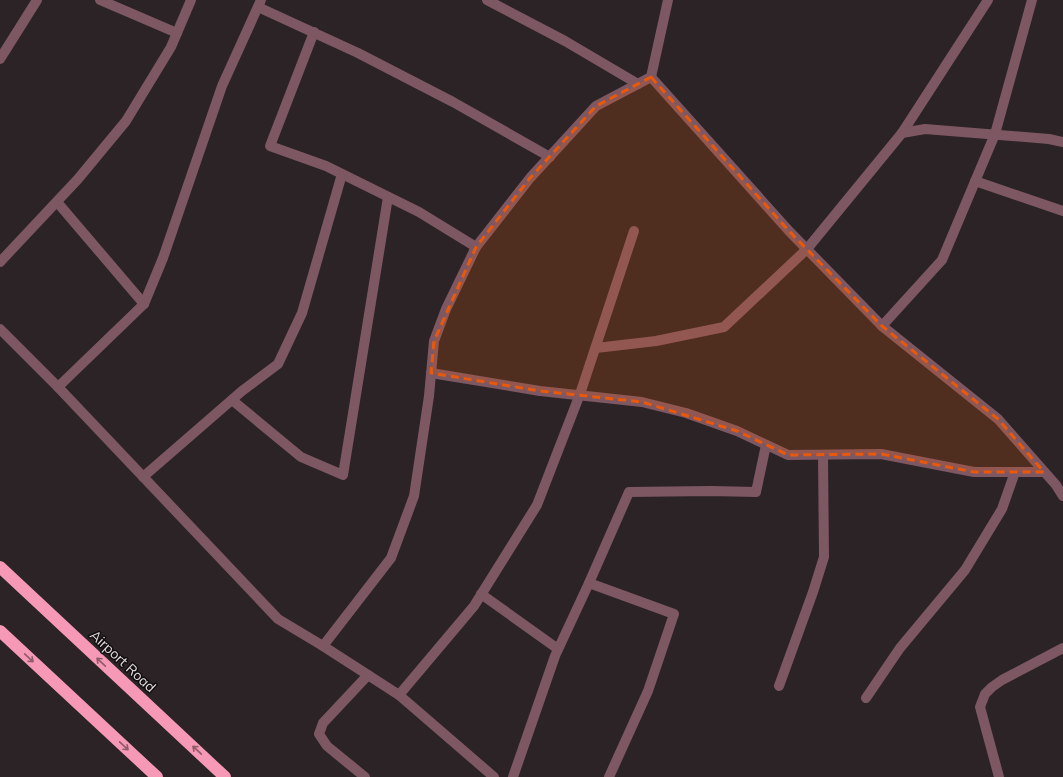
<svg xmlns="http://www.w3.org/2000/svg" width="1063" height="777" font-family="Mulish,sans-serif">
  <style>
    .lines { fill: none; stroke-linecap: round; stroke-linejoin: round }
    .minor { stroke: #7d5762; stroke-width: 10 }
    .highway { stroke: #f699b6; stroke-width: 12 }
    .oneway { stroke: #8f5a6a }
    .marked { fill: #e8590c; fill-opacity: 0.2; stroke: #e8590c; stroke-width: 3; stroke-dasharray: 8 5; stroke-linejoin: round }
    .labels { text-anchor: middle; stroke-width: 3; stroke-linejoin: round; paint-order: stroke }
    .street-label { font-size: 14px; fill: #e3dddf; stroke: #110d0e }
  </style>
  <rect width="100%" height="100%" fill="#2b2325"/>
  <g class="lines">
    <!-- minor -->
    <g class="minor">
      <path d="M100,0L177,33"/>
      <path d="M487,0L565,41L638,84"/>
      <path d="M258,7L358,53L453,102L550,157"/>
      <path d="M314,32L270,146L326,166L419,212L476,247"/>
      <path d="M0,59L37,0"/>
      <path d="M651,77L789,231L882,326L998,419L1056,485L1063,496"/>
      <path d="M902,133L988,0"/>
      <path d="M975,181L1063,211"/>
      <path d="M57,202L144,304"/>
      <path d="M0,262L78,179L126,121L171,47L191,0"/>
      <path d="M882,326L942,260L995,134L1032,0"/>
      <path d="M0,329L58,387L278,619L323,646L399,695L494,777"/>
      <path d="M596,348L656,341L724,327L807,249L902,133L925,129L1049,139L1063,142"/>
      <path d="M431,373L540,391L642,402L686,413L737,431L788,455L881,454L974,472H1044"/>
      <path d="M58,387L144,304L163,258L222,86L261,0"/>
      <path d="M232,400L301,457L343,475L388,197"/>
      <path d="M143,477L242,391L278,364L302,313L342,174"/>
      <path d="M481,594L558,649"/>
      <path d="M323,646L391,558L414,496L429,396L434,341L446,309L476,247L530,178L596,106L651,77L668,0"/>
      <path d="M779,686L813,592L824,557L823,455"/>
      <path d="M399,695L474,606L537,505L580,394L634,231"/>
      <path d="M866,698L900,648L965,570L1002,509L1015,472"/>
      <path d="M365,777L327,746L319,734L323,723L368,675"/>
      <path d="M513,777L555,656L589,583"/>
      <path d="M609,777L648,691L674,614L589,583L629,492L711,491L756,492L766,445"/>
      <path d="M999,777L980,707L985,694L992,687L1002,680L1063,648"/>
    </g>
    <!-- highway -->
    <g class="highway">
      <path d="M0,567L225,777"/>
      <path d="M0,631L157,777"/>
    </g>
  </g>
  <!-- one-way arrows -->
  <defs><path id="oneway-shaft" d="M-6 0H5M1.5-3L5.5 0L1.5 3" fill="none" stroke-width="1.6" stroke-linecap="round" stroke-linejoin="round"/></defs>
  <g class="oneway">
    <use href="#oneway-shaft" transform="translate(29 658) rotate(43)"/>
    <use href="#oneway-shaft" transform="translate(101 662) rotate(-137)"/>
    <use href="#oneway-shaft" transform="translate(124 746) rotate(43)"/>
    <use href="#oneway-shaft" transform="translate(197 750) rotate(-137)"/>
  </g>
  <!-- marked area -->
  <path class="marked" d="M651,77L789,231L882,326L998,419L1044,472H974L881,454L788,455L737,431L642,402L540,391L431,373L434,341L476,247L530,178L596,106Z"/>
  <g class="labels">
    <!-- street labels -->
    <g class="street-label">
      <text transform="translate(123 661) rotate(43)" y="5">Airport Road</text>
    </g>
  </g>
</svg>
